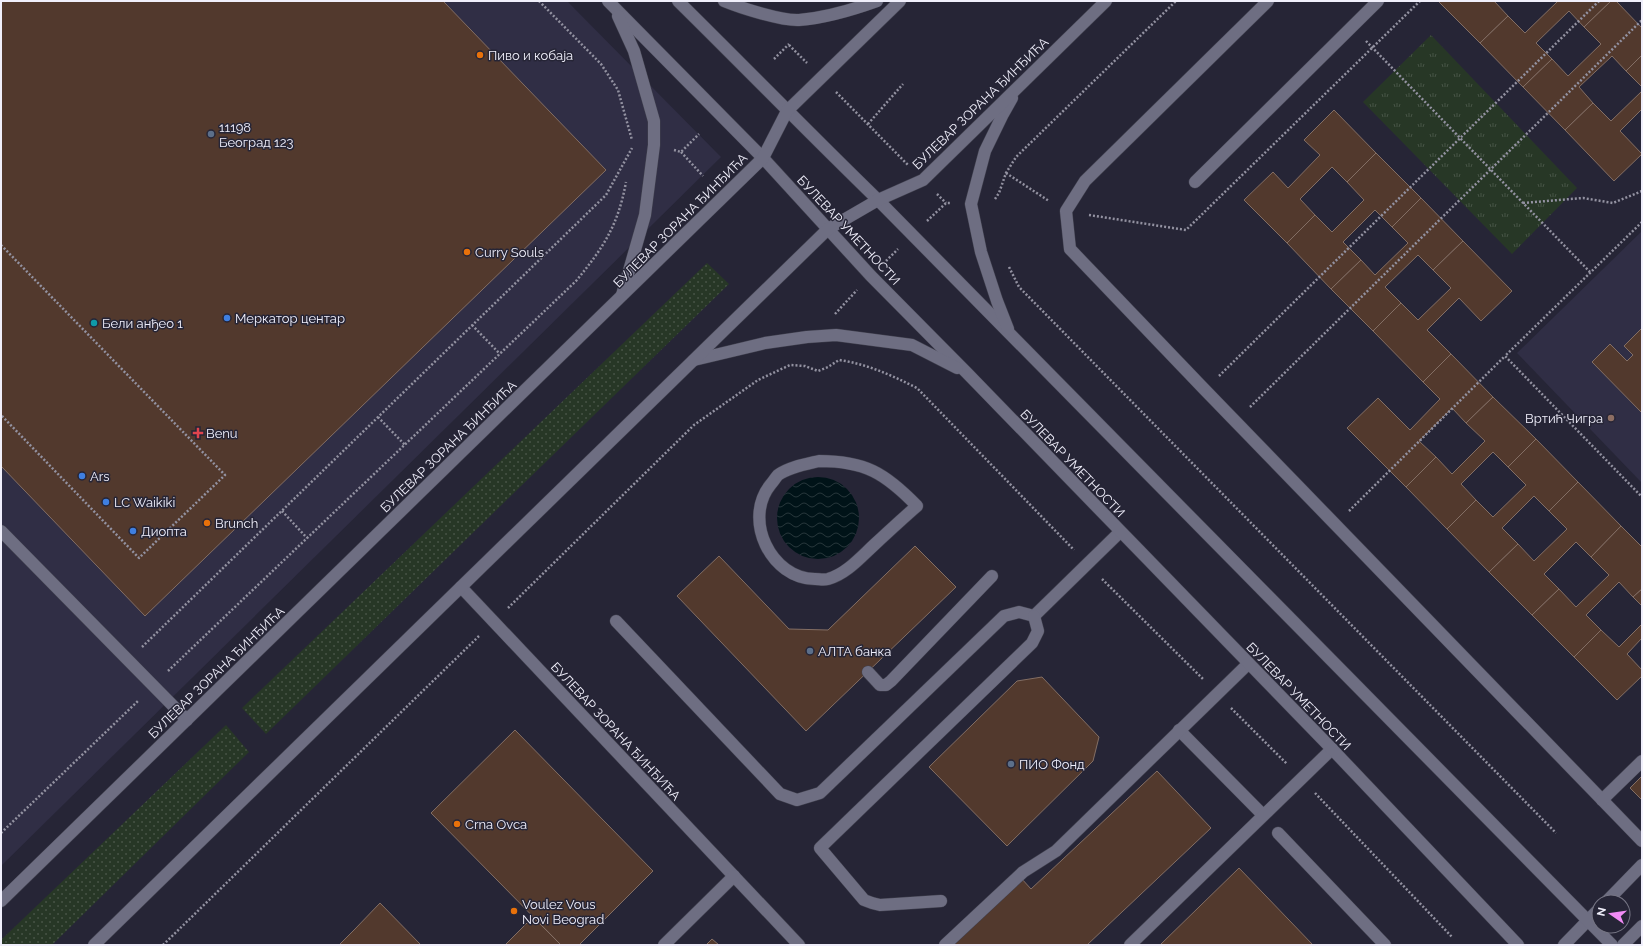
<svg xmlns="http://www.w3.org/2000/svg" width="1643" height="946" font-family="Raleway,sans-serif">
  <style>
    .built { fill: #302e45 }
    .grass { fill: url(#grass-dots) }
    .park { fill: url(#park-tufts) }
    .water { fill: url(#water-waves) }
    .building { fill: #52392d; stroke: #836e64 }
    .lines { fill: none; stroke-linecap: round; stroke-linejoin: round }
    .lane-casing { stroke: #40404e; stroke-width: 13 }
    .street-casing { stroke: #40404e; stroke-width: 13 }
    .secondary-casing { stroke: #40404e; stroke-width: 13 }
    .path { stroke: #9392a1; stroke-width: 2.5; stroke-dasharray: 2 2; stroke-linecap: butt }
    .lane { stroke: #6e6e82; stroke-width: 12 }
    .street { stroke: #6e6e82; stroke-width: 12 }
    .secondary { stroke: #6e6e82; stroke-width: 12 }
    .food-dot { fill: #e8710a; stroke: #262536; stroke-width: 1.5 }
    .service-dot { fill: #5c6f8a; stroke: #262536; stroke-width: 1.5 }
    .shop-dot { fill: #3f7fe0; stroke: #262536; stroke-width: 1.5 }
    .culture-dot { fill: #0f9aa8; stroke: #262536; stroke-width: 1.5 }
    .education-dot { fill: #8d6e63; stroke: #262536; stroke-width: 1.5 }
    .health-dot { fill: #e0444e; stroke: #262536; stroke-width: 1.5 }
    .labels { text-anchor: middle; stroke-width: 3; stroke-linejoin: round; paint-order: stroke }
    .poi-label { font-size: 13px; fill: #f0effb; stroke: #262536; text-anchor: start }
    .street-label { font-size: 13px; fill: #f0effb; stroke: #262536 }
  </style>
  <defs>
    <pattern id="grass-dots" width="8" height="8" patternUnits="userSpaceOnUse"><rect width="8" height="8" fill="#273726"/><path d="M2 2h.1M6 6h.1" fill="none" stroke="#475446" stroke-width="1.8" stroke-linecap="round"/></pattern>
    <pattern id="park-tufts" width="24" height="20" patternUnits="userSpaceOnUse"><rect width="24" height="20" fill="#273726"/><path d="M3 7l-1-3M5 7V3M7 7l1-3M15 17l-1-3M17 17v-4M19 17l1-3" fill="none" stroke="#475446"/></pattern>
    <pattern id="water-waves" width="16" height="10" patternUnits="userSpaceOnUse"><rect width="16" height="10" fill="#001318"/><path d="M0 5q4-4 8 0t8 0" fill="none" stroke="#26363a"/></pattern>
  </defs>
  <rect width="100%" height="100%" fill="#262536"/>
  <!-- built -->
  <g class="built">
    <path d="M1,1H567L721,157L1,866Z"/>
    <path d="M1642,231V483L1517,353Z"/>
  </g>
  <!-- grass -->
  <g class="grass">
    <path d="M707,263L729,284L266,734L242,708Z"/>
    <path d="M226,725L249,752L52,945H1V940Z"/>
  </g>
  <!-- park -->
  <path class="park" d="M1431,35L1577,188L1512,254L1363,102Z"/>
  <!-- water -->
  <circle class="water" cx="818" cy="518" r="41"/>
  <!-- building -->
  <g class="building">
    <path d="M1,1H443L606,170L145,616L1,466Z"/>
    <path d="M1438,1H1494L1508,16L1480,43Z"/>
    <path d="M1558,1H1611L1584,27L1569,11L1536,43L1552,59L1523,87L1480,43L1508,16L1525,33Z"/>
    <path d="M1611,1H1616L1642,28V55L1626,71L1612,56L1579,87L1593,103L1565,130L1523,87L1552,59L1568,76L1601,44L1584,27Z"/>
    <path d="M1642,55V87L1626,71Z"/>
    <path d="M1642,91V109L1620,131L1642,154L1614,181L1565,130L1593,103L1611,121Z"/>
    <path d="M1334,110L1376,153L1347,182L1332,167L1300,199L1315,215L1287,243L1244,200L1273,172L1288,188L1320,155L1304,140Z"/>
    <path d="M1376,153L1421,198L1392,227L1375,210L1343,242L1361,260L1331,289L1287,243L1315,215L1332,232L1364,200L1347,182Z"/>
    <path d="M1421,198L1463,241L1433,270L1418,255L1385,287L1401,303L1373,331L1331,289L1361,260L1375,275L1408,243L1392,227Z"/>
    <path d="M1463,241L1512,291L1481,321L1459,298L1427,330L1451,354L1423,382L1373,331L1401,303L1418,320L1451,288L1433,270Z"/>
    <path d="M1642,328V413L1592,362L1610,344L1627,361L1633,355L1624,346Z"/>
    <path d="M1451,354L1493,397L1466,423L1452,408L1419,441L1436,457L1406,487L1347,428L1378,398L1410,430L1440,399L1423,382Z"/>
    <path d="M1493,397L1536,439L1508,467L1493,452L1461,484L1476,500L1447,529L1406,487L1436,457L1452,474L1485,441L1466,423Z"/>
    <path d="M1536,439L1578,482L1549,511L1534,496L1502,528L1518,544L1489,572L1447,529L1476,500L1493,517L1526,485L1508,467Z"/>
    <path d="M1578,482L1621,526L1591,557L1576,542L1544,574L1559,589L1532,615L1489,572L1518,544L1534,561L1567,529L1549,511Z"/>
    <path d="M1621,526L1642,547V589L1633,597L1619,582L1586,615L1601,630L1574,657L1532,615L1559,589L1576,607L1609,575L1591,557Z"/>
    <path d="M915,546L956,587L806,731L677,596L719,556L789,629L828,630Z"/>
    <path d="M1642,589V606L1633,597Z"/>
    <path d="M1642,624V638L1627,654L1642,670V676L1617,700L1574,657L1601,630L1619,647Z"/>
    <path d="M1042,677L1099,737L1093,761L1007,846L929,767L1017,681Z"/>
    <path d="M515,730L653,871L579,945H561L431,813Z"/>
    <path d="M1157,771L1211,828L1087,945H951L1021,878L1031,889Z"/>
    <path d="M1642,776V800L1630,788Z"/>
    <path d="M1239,868L1313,945H1160Z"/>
    <path d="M380,903L421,945H339L355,929Z"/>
    <path d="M533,917L561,945H505Z"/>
    <path d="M712,939L719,945H706Z"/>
  </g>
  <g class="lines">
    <defs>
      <g id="lane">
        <path d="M1195,182L1378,1"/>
        <path d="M819,461C865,461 885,473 917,506C902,519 888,532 874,545C860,558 846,574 828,579C824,580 819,579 815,579C771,579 742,519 771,484C773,482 776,477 778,475C789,467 806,464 819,461Z"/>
        <path d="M1,531L187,720"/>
        <path d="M616,621L780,794L797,800L820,793L1004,616L1019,612L1034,616L1120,532"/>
        <path d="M868,672L880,685H886L891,681L992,576"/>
        <path d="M1179,730L1263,815"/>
        <path d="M1278,833L1385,945"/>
        <path d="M941,901L880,905L872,903L864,900L820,848L1032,643L1038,631L1034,616"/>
        <path d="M945,945L1023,872L1056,851L1248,664"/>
        <path d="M1130,945L1332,749"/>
      </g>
      <g id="street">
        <path d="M1268,1L1085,181L1066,211L1070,249L1205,390L1642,841"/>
        <path d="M461,587L799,945"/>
        <path d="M1602,800L1642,761"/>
        <path d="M1606,902L1642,865"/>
        <path d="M664,945L734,876"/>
        <path d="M1564,945L1599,909"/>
        <path d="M1623,945L1642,926"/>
      </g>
      <g id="secondary">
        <path d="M608,1L763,158L871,276L967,373L1332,749L1518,945"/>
        <path d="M678,1C745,67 811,135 878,200L1612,945"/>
        <path d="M724,1C741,8 782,21 799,20C825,18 852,10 877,1"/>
        <path d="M618,16L634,51L654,121V145L645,215L622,295"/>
        <path d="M1008,329L997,301L981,252L971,204L985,151L1003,114L1012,98"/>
        <path d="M694,360L765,343L807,337L836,335L912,345L957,368"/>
        <path d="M1,901L763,158L787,111L900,1"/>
        <path d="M94,945L828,229L878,200L923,180L1106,1"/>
      </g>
    </defs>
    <!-- lane casing -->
    <use href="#lane" class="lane-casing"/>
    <!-- street casing -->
    <use href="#street" class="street-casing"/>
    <!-- secondary casing -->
    <use href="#secondary" class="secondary-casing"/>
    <!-- path -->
    <g class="path">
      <path d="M539,1L601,64L618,90L632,140"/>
      <path d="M1366,41L1590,272"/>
      <path d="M789,45L807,63"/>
      <path d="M774,59L789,44"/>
      <path d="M836,92L908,165"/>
      <path d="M868,124L903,84"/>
      <path d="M674,150L681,152L699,134"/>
      <path d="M681,152L703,176"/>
      <path d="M1006,173L1049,201"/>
      <path d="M937,194L946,203"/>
      <path d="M995,199L999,193L1006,173L1016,157L1176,1"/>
      <path d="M1523,203L1583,198L1613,203L1642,191"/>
      <path d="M1089,215L1186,230L1420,1"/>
      <path d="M927,221L946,203H951"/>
      <path d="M1642,222L1505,356L1642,497"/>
      <path d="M1,245L225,475L139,558L1,415"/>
      <path d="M886,261L898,249"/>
      <path d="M1009,267L1019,287L1556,833"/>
      <path d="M835,314L857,290"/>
      <path d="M472,325L500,354"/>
      <path d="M1219,376L1599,1"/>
      <path d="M1250,407L1642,20"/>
      <path d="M378,417L405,445"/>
      <path d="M282,511L307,538"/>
      <path d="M1349,511L1505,356"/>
      <path d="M1102,579L1204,680"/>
      <path d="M508,608L694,425L758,380L790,365L805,366L818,371L828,367L839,360C867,364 891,375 917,388L1074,550"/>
      <path d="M142,647L606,195L632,148"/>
      <path d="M168,671L576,281C603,248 618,226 626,182"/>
      <path d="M1231,708L1287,764"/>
      <path d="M1315,793L1452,937"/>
      <path d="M1,833L139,700"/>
      <path d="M163,945L479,636"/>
    </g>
    <!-- lane -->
    <use href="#lane" class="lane"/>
    <!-- street -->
    <use href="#street" class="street"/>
    <!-- secondary -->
    <use href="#secondary" class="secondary"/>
  </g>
  <!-- markers -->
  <g class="food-dot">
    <circle cx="480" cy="55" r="4"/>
    <circle cx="467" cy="252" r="4"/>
    <circle cx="207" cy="523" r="4"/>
    <circle cx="457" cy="824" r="4"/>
    <circle cx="514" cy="911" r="4"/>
  </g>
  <g class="service-dot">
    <circle cx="211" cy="134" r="4"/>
    <circle cx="810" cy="651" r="4"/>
    <circle cx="1011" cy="764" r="4"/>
  </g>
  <g class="shop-dot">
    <circle cx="227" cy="318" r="4"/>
    <circle cx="82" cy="476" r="4"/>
    <circle cx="106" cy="502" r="4"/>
    <circle cx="133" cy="531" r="4"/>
  </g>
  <circle class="culture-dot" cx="94" cy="323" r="4"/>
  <circle class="education-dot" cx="1611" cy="418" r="4"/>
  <path class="health-dot" d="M196 427h4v4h4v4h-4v4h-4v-4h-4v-4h4z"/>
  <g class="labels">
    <!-- poi labels -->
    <g class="poi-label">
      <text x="488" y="60">Пиво и кобаја</text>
      <text x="219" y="132">11198<tspan x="219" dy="15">Београд 123</tspan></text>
      <text x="475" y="257">Curry Souls</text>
      <text x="235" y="323">Меркатор центар</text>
      <text x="102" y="328">Бели анђео 1</text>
      <text x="1603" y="423" text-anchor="end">Вртић Чигра</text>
      <text x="206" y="438">Benu</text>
      <text x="90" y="481">Ars</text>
      <text x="114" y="507">LC Waikiki</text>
      <text x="215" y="528">Brunch</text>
      <text x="141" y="536">Диопта</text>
      <text x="818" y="656">АЛТА банка</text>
      <text x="1019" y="769">ПИО Фонд</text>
      <text x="465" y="829">Crna Ovca</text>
      <text x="522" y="909">Voulez Vous<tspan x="522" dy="15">Novi Beograd</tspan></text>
    </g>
    <!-- street labels -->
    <g class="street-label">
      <text transform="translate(980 103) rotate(-44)" y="5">БУЛЕВАР ЗОРАНА ЂИНЂИЋА</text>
      <text transform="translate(680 220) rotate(-45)" y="5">БУЛЕВАР ЗОРАНА ЂИНЂИЋА</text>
      <text transform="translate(849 230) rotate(47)" y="5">БУЛЕВАР УМЕТНОСТИ</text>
      <text transform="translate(448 446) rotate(-44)" y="5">БУЛЕВАР ЗОРАНА ЂИНЂИЋА</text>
      <text transform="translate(1073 463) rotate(46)" y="5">БУЛЕВАР УМЕТНОСТИ</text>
      <text transform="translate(216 672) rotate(-44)" y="5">БУЛЕВАР ЗОРАНА ЂИНЂИЋА</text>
      <text transform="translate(1299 696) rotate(46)" y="5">БУЛЕВАР УМЕТНОСТИ</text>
      <text transform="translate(616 731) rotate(47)" y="5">БУЛЕВАР ЗОРАНА ЂИНЂИЋА</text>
    </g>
  </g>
  <!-- border -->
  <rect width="1643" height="946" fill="none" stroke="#f0effb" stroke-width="4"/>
  <!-- north arrow -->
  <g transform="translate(1611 914) rotate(283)"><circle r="19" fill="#262536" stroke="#777685"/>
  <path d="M0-3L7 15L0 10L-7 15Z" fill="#f18bf5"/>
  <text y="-6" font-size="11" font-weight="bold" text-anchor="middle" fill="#f0effb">N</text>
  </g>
</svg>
